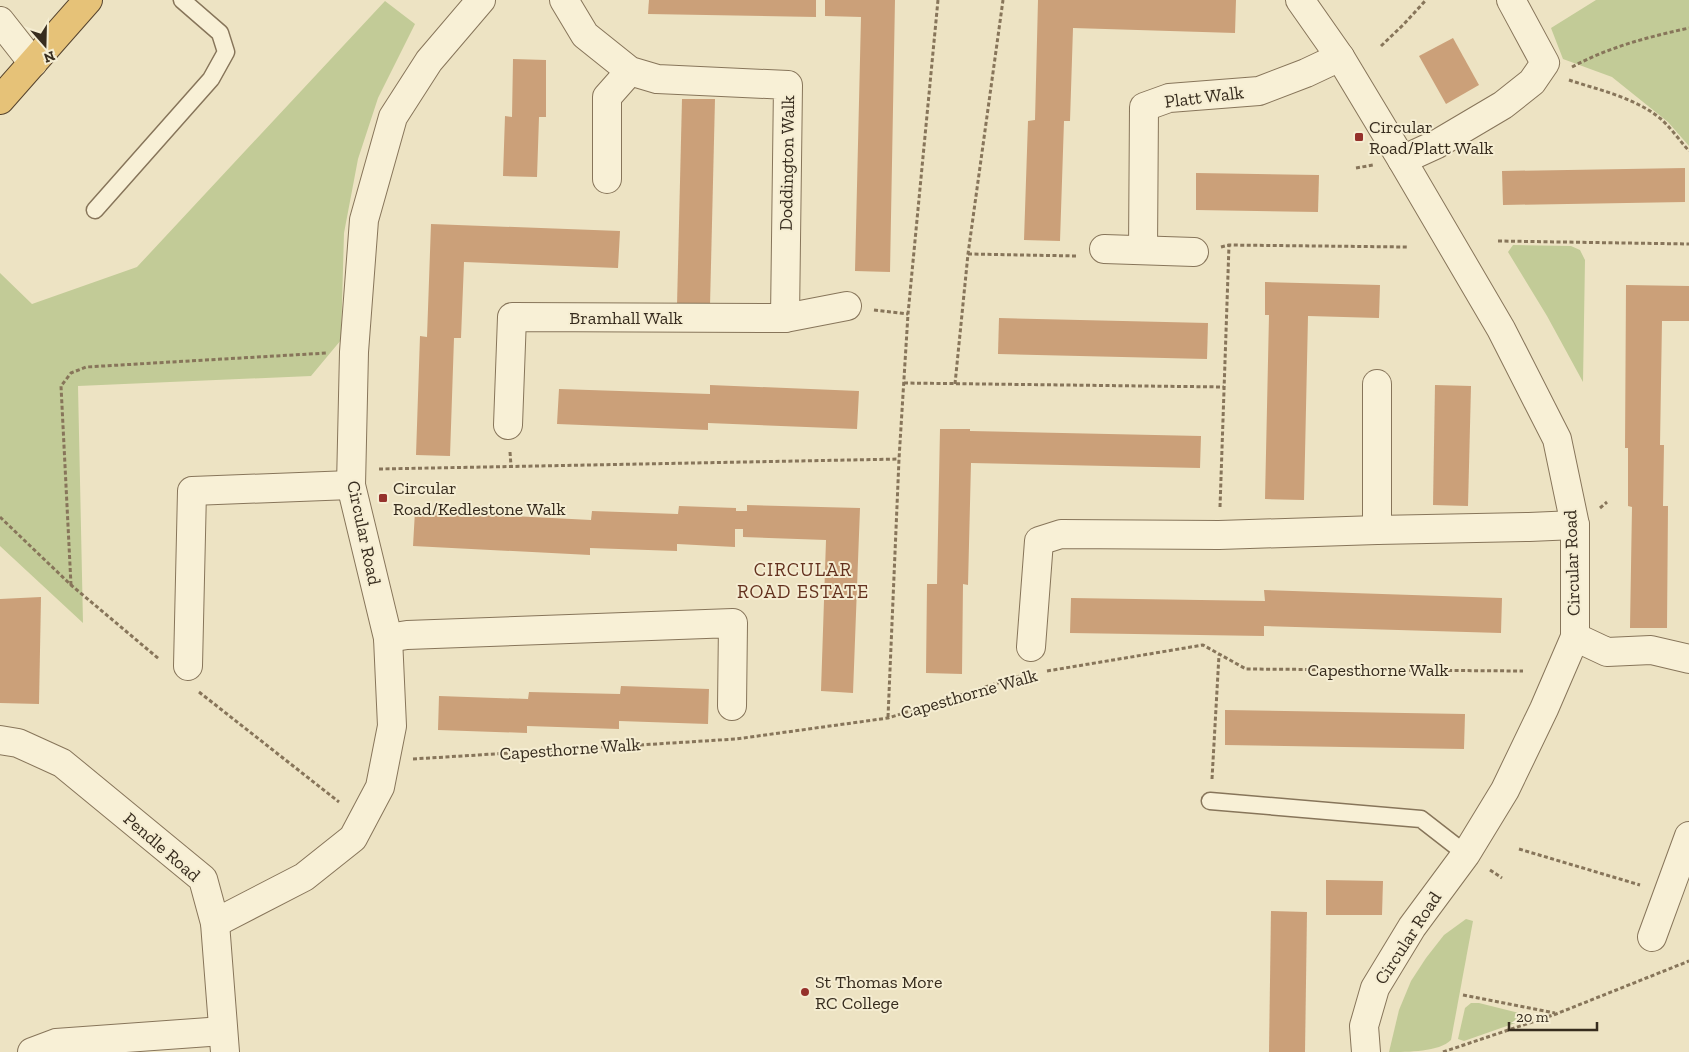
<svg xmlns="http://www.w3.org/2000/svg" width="1689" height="1052" font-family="'Zilla Slab',serif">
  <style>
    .green { fill: #c2cb97 }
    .building { fill: #cba079 }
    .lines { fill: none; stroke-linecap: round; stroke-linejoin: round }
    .service-casing { stroke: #87755a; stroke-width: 19 }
    .minor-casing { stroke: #87755a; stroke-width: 30 }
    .trunk-casing { stroke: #55432e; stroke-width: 30 }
    .path { stroke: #87755a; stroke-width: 3; stroke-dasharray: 4 2.5; stroke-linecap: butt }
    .service { stroke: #f8f0d6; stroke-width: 16 }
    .minor { stroke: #f8f0d6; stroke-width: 28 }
    .trunk { stroke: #e6c278; stroke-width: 28 }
    .poi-dot { fill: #95312b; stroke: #f5edd2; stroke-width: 2 }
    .labels { text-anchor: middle; stroke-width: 4; stroke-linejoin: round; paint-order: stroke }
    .street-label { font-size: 18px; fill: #372c1e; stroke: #f5edd2 }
    .poi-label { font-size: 18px; fill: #372c1e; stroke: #f5edd2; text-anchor: start }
    .neighbourhood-label { font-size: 19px; letter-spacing: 1px; fill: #63311e; stroke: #f5edd2 }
  </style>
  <rect width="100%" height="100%" fill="#ede3c3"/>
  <!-- green -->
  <g class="green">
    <path d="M1596,0H1689V146L1668,122L1612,77L1563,59L1551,28Z"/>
    <path d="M385,1L415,24L378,98L358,159L344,233L341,340L311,376L78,386L83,623L0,546V273L32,304L137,267Z"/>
    <path d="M1513,245L1571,246L1580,250L1585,260L1583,382L1547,316L1508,252Z"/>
    <path d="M1466,919L1473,921L1451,1040C1439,1052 1408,1052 1389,1052L1399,1010L1411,981L1426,958L1444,935Z"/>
    <path d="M1471,1003H1479L1527,1015V1019L1464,1041L1458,1039L1465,1008Z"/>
  </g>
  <!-- building -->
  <g class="building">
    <path d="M649,0H816V17L648,14Z"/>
    <path d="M825,0H895L890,272L855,271L861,17L825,16Z"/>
    <path d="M1038,0H1236L1235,33L1073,28L1070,121H1064L1060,241L1024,240L1028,121L1035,120Z"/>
    <path d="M1453,38L1479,85L1446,104L1419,56Z"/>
    <path d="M513,59L546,60V117H539L537,177L503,176L505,116L512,117Z"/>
    <path d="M682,99H715L710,306H677Z"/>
    <path d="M1685,168V202L1503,205L1502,171Z"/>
    <path d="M1196,173L1319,175L1318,212L1196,210Z"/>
    <path d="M431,224L620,231L618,268L464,262L461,338H454L450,456L416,455L420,336L427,337Z"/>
    <path d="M1265,282L1380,285L1379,318L1308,316L1304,500L1265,499L1269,315H1265Z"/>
    <path d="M1626,285L1689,286V321H1662L1660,445H1664L1663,506H1668L1667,628H1630L1632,507L1628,506V448H1625Z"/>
    <path d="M999,318L1208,323L1207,359L998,354Z"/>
    <path d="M710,385L859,391L857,429L708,423V430L557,424L559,389L710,394Z"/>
    <path d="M1435,385L1471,386L1468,506L1433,505Z"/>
    <path d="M940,429H970V431L1201,436L1200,468L971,463L968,585L963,584L962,674L926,673L927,584H937Z"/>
    <path d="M747,505L860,508L853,693L821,691L826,540L743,537V529H735V547L677,544V551L590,548V555L413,546L415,511L591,520L592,511L678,514L679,506L736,508V511H747Z"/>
    <path d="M1264,590L1502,598L1501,633L1264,626V636L1070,633L1071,598L1265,601Z"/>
    <path d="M41,597L39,704L0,703V599Z"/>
    <path d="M621,686L709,689L708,724L619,721V729L527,726V733L438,730L439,696L528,699L529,692L620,694Z"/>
    <path d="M1225,710L1465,714L1464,749L1225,745Z"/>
    <path d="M1326,880L1383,881L1382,915H1326Z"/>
    <path d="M1271,911L1307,912L1305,1052H1269Z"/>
  </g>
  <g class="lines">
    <defs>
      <g id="service">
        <path d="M95,210L211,79L226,52L220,33L182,0"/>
        <path d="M1210,801L1421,819L1466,854"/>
      </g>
      <g id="minor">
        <path d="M564,0L585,35L630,71L657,79L788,85L785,318"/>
        <path d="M1300,0L1340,57L1402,160L1501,329L1557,439L1575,525V637L1544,709L1505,790L1466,854L1412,927L1375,988L1364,1026L1366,1052"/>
        <path d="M0,21L33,63"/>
        <path d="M1402,160L1437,144L1503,105L1532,82L1545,63L1511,0"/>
        <path d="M607,179V97L630,71"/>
        <path d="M1104,249L1194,252"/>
        <path d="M1143,250L1144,107L1169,98L1259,91L1306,73L1340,57"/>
        <path d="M1377,384V530"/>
        <path d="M508,425L512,317L785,318L847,306"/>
        <path d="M1575,637L1607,652L1651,650L1689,659"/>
        <path d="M388,638L407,635L733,623L732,706"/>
        <path d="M1031,647L1039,541L1061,534L1219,535L1377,530L1529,527L1575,525"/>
        <path d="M188,666L192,491L351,485"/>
        <path d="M0,740L18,743L62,763L203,879L215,923L225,1052"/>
        <path d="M215,923L304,877L353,838L380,787L392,726L388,638L351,485L354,352L364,220L393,117L429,61L481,0"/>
        <path d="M1652,937L1689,836"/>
        <path d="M32,1052L56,1043L223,1031"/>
      </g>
      <path id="trunk" d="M0,100L88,0"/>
    </defs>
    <!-- service casing -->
    <use href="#service" class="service-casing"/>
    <!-- minor casing -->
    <use href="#minor" class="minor-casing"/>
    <!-- trunk casing -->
    <use href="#trunk" class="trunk-casing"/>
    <!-- path -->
    <g class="path">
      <path d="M1381,46L1403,25L1426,0"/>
      <path d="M1572,67C1609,47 1648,37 1689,28"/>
      <path d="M1569,80C1599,90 1636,98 1661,119C1671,128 1680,141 1689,151"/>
      <path d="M1356,168L1373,165"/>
      <path d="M1498,241L1689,244"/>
      <path d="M1221,247L1229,245L1407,247"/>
      <path d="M968,254L1077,256"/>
      <path d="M874,310L908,314"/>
      <path d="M904,383L1224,387"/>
      <path d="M955,384L968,254L1003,0"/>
      <path d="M510,452L511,466"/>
      <path d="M379,469L899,459"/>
      <path d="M1220,507L1229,245"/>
      <path d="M1600,508L1607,502"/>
      <path d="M0,517L71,585L159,659"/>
      <path d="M71,585L61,386L71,373L86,367L327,353"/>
      <path d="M1047,671L1203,645L1246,669L1523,671"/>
      <path d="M199,692L339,802"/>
      <path d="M888,717L899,459L908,314L938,0"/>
      <path d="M413,759L736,739L888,718L1023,675"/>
      <path d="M1212,779L1219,655"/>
      <path d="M1519,849L1640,885"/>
      <path d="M1490,870L1502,878"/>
      <path d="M1463,995L1555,1013"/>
      <path d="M1443,1052L1556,1014L1689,961"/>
    </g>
    <!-- service -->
    <use href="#service" class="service"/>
    <!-- minor -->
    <use href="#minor" class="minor"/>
    <!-- trunk -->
    <use href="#trunk" class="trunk"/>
  </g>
  <!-- markers -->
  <g class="poi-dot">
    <rect x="1354" y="132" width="10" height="10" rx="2.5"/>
    <rect x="378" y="493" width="10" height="10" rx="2.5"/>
    <circle cx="805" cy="992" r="5"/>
  </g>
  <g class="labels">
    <!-- street labels -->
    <g class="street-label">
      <text transform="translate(1204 97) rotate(-7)" y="6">Platt Walk</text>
      <text transform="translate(787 163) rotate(-89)" y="6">Doddington Walk</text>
      <text x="626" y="324">Bramhall Walk</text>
      <text transform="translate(364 533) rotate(78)" y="6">Circular Road</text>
      <text transform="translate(1572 563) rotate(-92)" y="6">Circular Road</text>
      <text x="1378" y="676">Capesthorne Walk</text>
      <text transform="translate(969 694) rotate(-16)" y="6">Capesthorne Walk</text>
      <text transform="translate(570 749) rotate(-4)" y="6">Capesthorne Walk</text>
      <text transform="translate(162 847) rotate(41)" y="6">Pendle Road</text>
      <text transform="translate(1408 938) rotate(-57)" y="6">Circular Road</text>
    </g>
    <!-- poi labels -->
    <g class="poi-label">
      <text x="1369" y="133">Circular<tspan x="1369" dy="21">Road/Platt Walk</tspan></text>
      <text x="393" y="494">Circular<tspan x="393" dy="21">Road/Kedlestone Walk</tspan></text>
      <text x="815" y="988">St Thomas More<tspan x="815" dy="21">RC College</tspan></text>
    </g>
    <!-- neighbourhood labels -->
    <g class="neighbourhood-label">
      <text x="803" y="576">CIRCULAR<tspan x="803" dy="22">ROAD ESTATE</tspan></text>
    </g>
  </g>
  <!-- north arrow -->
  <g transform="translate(45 45) rotate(160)" stroke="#f5edd2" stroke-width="4" paint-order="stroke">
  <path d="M0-4L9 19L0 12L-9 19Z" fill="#372c1e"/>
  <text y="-8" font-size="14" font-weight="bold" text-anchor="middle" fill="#372c1e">N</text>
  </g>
  <!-- scale -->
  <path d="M1509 1022v8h88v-8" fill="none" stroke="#372c1e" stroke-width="2.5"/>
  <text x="1516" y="1022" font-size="15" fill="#372c1e" stroke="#f5edd2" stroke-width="4" paint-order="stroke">20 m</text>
</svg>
